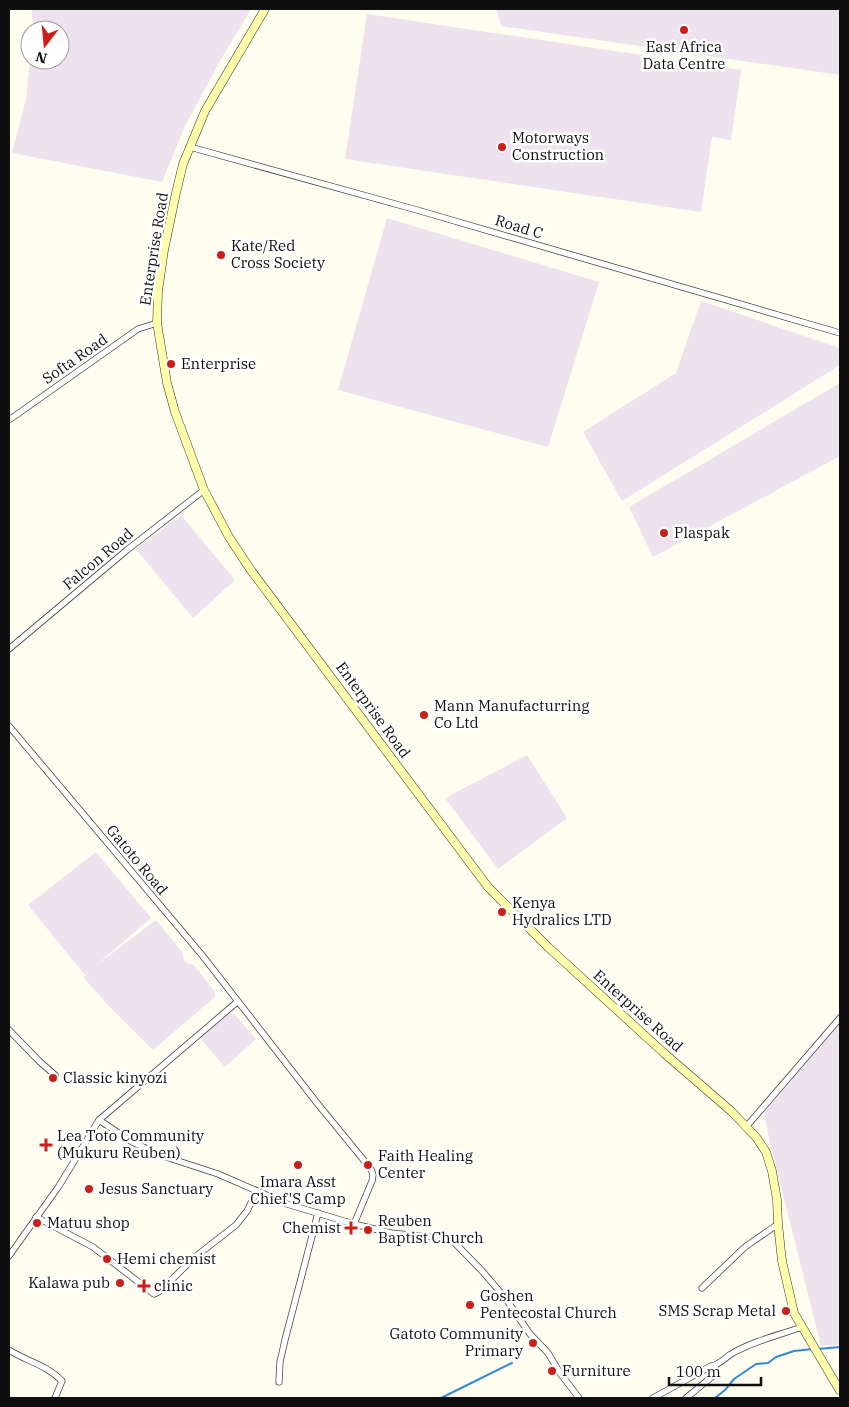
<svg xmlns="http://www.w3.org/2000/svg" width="849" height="1407" font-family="'IBM Plex Serif',serif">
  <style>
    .industrial { fill: #eee2ee }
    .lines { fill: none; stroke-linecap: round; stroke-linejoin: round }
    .stream { stroke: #3188d8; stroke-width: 2 }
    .street-casing { stroke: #424242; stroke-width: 7 }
    .secondary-casing { stroke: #313131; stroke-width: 9 }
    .street { stroke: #fff; stroke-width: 5.5 }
    .secondary { stroke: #fffdab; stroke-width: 8 }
    .poi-dot { fill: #cb201a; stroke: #fff; stroke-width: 2 }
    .labels { text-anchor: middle; stroke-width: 5; stroke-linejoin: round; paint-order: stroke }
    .poi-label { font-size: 15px; fill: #0f0f0f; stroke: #fff; text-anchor: start }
    .street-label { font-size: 15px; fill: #0f0f0f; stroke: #fff }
  </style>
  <rect width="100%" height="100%" fill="#fffdf0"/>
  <!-- industrial -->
  <g class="industrial">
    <path d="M32,9H251L221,59L185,126L162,182L12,153L26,99L30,60H60V30H33Z"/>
    <path d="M496,9H840V75L501,26Z"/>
    <path d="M367,14L741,70L731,140L712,137L701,212L345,159Z"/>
    <path d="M387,218L599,282L548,447L338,390Z"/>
    <path d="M701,301L840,348V365L622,501L583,432L676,373Z"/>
    <path d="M840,383V456L653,557L629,507Z"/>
    <path d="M181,515L235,580L193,618L136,549Z"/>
    <path d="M527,755L567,818L498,869L445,798Z"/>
    <path d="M96,852L151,918L94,967L156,920L183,953V958L188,964H193L215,992V997L153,1050L108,1005L84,978L88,972L85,975L28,905Z"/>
    <path d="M840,1011V1345L821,1346L769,1139L763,1105Z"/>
    <path d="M225,1013L234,1014L256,1039L225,1067L198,1036Z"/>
  </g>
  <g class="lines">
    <!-- stream -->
    <g class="stream">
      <path d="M818,1349L840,1347"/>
      <path d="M441,1398L512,1363"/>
      <path d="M715,1398L725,1390L734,1379L756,1364L768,1363L776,1357L794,1351L813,1349"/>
    </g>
    <defs>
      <g id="street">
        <path d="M190,147L417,210L840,333"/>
        <path d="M9,420L138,329L157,323"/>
        <path d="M9,649L127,550L204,490"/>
        <path d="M9,726L202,955L317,1103L371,1169L373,1175L372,1181L354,1224"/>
        <path d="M9,1030L39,1061L55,1075"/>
        <path d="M99,1120L132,1142L163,1156L218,1174L287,1204L354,1224L391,1233L451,1239L483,1272L506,1299L530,1334L548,1353L560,1373L579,1398"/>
        <path d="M746,1127L840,1018"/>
        <path d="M36,1217L93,1247L154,1294L160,1291L195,1257L236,1225L247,1211L257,1191"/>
        <path d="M9,1256L59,1186L99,1120L237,1002"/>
        <path d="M702,1288L745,1247L778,1224"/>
        <path d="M9,1350C26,1361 47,1365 62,1381L55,1398"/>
        <path d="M279,1382L280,1362L285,1340L318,1213"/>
        <path d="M653,1398L711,1366C719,1365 725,1358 731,1354C753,1341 779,1335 802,1327"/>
        <path d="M686,1398L714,1375L716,1370L715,1366"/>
      </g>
      <path id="secondary" d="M265,9L205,111L183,164L176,193L164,250L158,291L157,323L167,383L175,412L204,490L229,537L250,569L488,887L548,947L665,1054L731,1111L756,1137L766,1152L772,1171L777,1200L778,1224L782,1261L794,1313L840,1391"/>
    </defs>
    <!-- street casing -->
    <use href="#street" class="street-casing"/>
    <!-- secondary casing -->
    <use href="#secondary" class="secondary-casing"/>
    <!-- street -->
    <use href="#street" class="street"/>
    <!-- secondary -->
    <use href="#secondary" class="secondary"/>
  </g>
  <!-- markers -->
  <g class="poi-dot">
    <circle cx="684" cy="30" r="5"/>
    <circle cx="502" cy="147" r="5"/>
    <circle cx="221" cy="255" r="5"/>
    <circle cx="171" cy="364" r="5"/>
    <circle cx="664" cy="533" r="5"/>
    <circle cx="424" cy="715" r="5"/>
    <circle cx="502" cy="912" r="5"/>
    <circle cx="53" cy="1078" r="5"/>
    <path d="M43.5 1137.5h5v5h5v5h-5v5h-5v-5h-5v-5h5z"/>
    <circle cx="298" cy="1165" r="5"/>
    <circle cx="368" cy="1165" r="5"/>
    <circle cx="89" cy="1189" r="5"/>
    <circle cx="37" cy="1223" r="5"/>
    <path d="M348.5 1220.5h5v5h5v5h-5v5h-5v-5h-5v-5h5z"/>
    <circle cx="368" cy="1230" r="5"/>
    <circle cx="107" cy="1259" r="5"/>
    <circle cx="120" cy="1283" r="5"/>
    <path d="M141.5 1278.5h5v5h5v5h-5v5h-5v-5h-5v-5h5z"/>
    <circle cx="470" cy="1305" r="5"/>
    <circle cx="786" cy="1311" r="5"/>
    <circle cx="533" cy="1343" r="5"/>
    <circle cx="552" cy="1371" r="5"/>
  </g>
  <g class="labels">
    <!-- poi labels -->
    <g class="poi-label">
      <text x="684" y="52" text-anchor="middle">East Africa<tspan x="684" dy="17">Data Centre</tspan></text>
      <text x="512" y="143">Motorways<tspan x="512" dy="17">Construction</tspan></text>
      <text x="231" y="251">Kate/Red<tspan x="231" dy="17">Cross Society</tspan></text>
      <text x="181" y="369">Enterprise</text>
      <text x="674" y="538">Plaspak</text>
      <text x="434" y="711">Mann Manufacturring<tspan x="434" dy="17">Co Ltd</tspan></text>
      <text x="512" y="908">Kenya<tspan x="512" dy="17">Hydralics LTD</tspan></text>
      <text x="63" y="1083">Classic kinyozi</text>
      <text x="57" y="1141">Lea Toto Community<tspan x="57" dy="17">(Mukuru Reuben)</tspan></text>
      <text x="378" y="1161">Faith Healing<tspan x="378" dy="17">Center</tspan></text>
      <text x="298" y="1187" text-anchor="middle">Imara Asst<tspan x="298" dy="17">Chief'S Camp</tspan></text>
      <text x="99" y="1194">Jesus Sanctuary</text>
      <text x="378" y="1226">Reuben<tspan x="378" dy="17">Baptist Church</tspan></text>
      <text x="47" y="1228">Matuu shop</text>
      <text x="341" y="1233" text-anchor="end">Chemist</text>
      <text x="117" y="1264">Hemi chemist</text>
      <text x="110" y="1288" text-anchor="end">Kalawa pub</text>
      <text x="154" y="1291">clinic</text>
      <text x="480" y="1301">Goshen<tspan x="480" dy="17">Pentecostal Church</tspan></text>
      <text x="776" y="1316" text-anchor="end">SMS Scrap Metal</text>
      <text x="523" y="1339" text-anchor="end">Gatoto Community<tspan x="523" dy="17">Primary</tspan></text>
      <text x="562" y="1376">Furniture</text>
    </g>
    <!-- street labels -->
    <g class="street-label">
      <text transform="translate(519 227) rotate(17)" y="5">Road C</text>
      <text transform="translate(154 249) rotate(-81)" y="5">Enterprise Road</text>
      <text transform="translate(75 359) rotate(-35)" y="5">Softa Road</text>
      <text transform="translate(98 559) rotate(-40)" y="5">Falcon Road</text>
      <text transform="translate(373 710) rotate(54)" y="5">Enterprise Road</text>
      <text transform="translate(137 860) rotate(50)" y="5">Gatoto Road</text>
      <text transform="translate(638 1011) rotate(42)" y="5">Enterprise Road</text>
    </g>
  </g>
  <!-- border -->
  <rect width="849" height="1407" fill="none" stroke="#0f0f0f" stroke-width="20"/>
  <!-- north arrow -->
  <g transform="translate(45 45) rotate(196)"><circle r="24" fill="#ffffff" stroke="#9f9f9f"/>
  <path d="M0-4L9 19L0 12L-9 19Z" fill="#cb201a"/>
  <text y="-8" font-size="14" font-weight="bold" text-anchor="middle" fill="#0f0f0f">N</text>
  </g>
  <!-- scale -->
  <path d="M669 1377v8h92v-8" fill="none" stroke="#0f0f0f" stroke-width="2.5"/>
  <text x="676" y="1377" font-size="15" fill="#0f0f0f" stroke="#ffffff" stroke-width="4" paint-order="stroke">100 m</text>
</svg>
